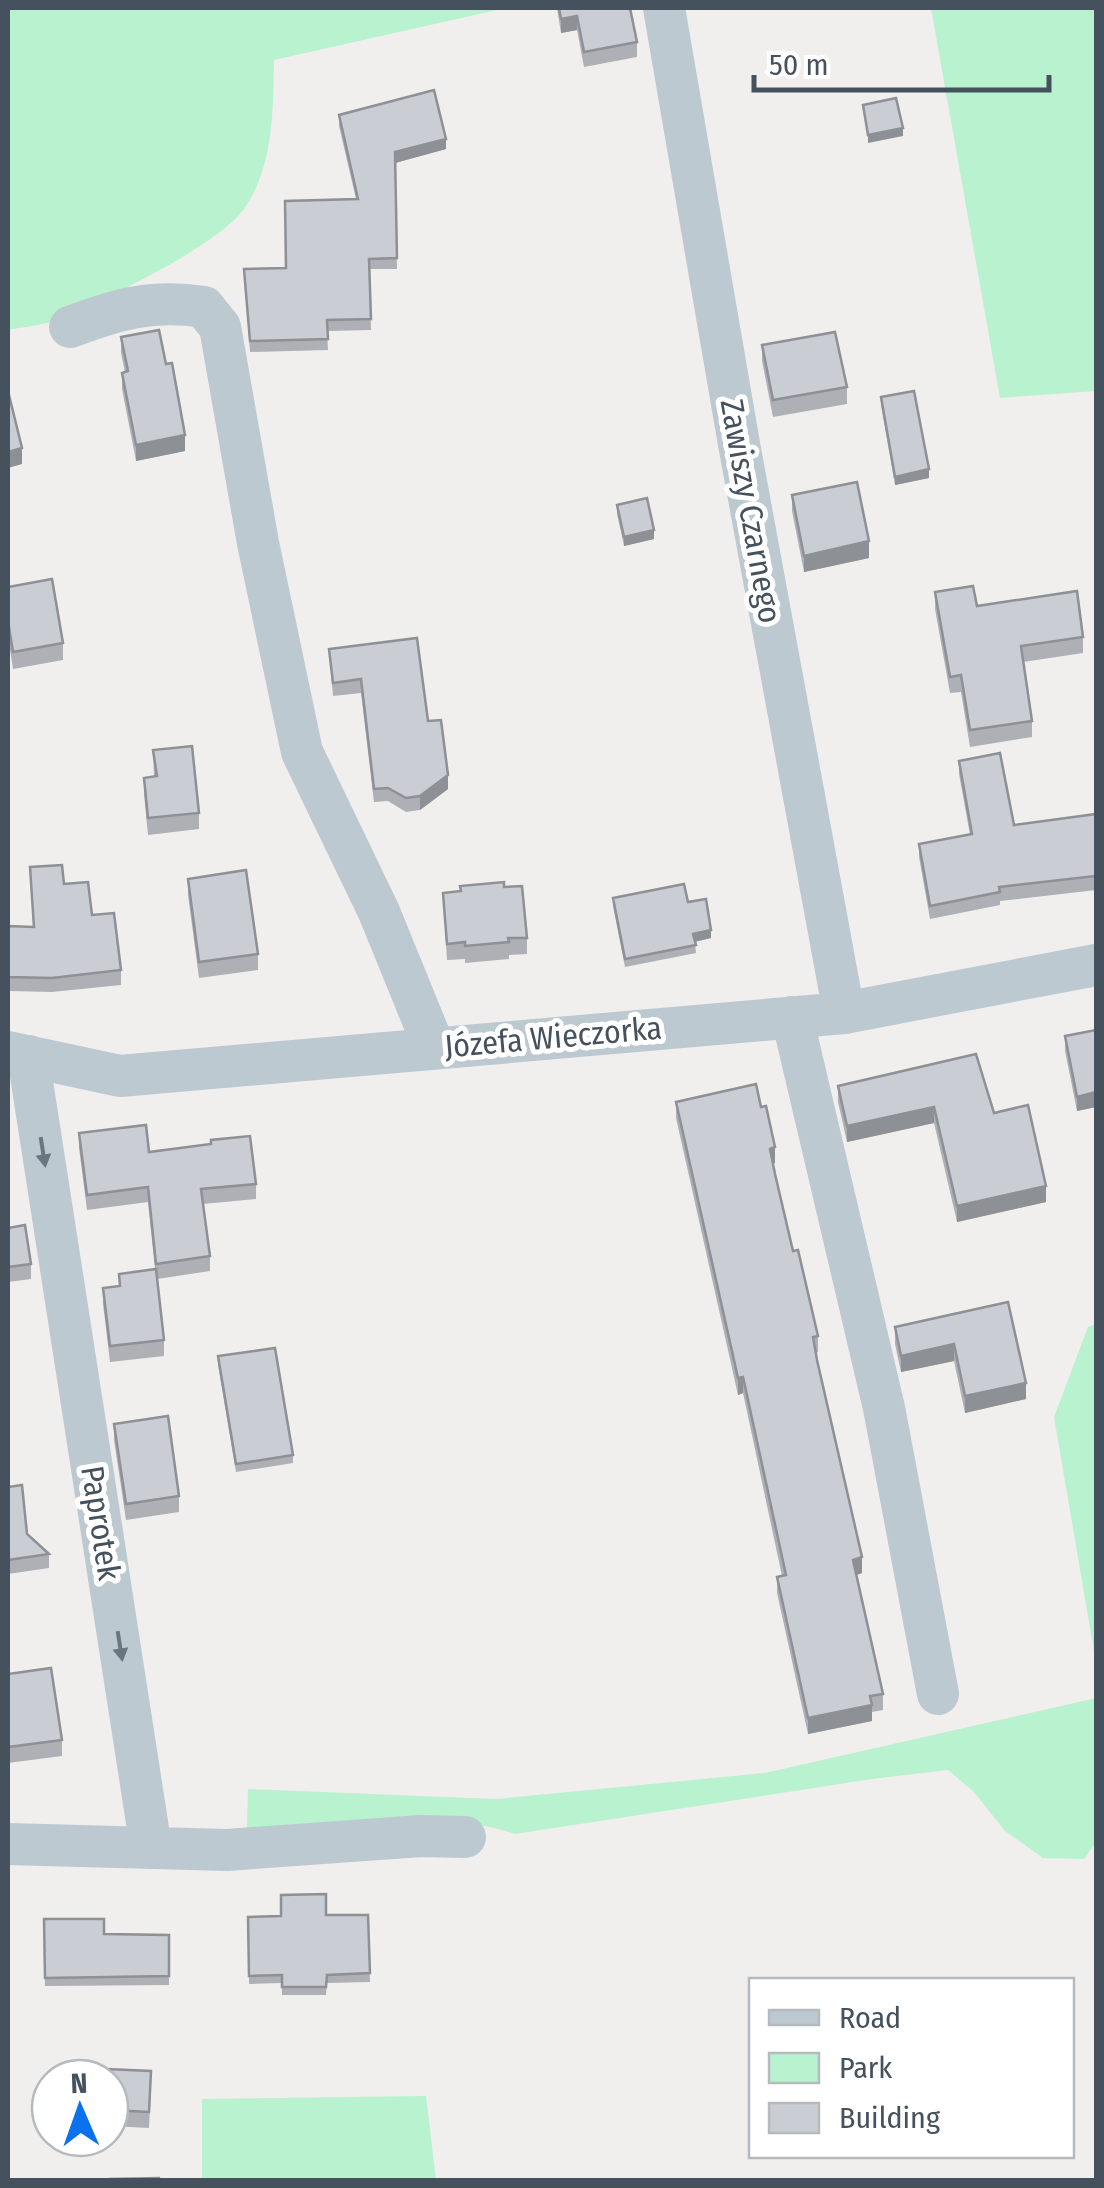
<svg xmlns="http://www.w3.org/2000/svg" width="1104" height="2188" font-family="'Fira Sans Condensed',sans-serif">
  <style>
    .green { fill: #b9f2ce }
    .lines { fill: none; stroke-linecap: round; stroke-linejoin: round }
    .minor { stroke: #bdc9d1; stroke-width: 42 }
    .wall { fill: #aeb0b5 }
    .shaded-wall { fill: #8d9094 }
    .building { fill: #cacdd3; stroke: #8d9094; stroke-width: 2.5 }
    .oneway { fill: #697680 }
    .labels { text-anchor: middle; stroke-width: 10; stroke-linejoin: round; paint-order: stroke }
    .street-label { font-size: 32px; fill: #45525d; stroke: #fff }
  </style>
  <rect width="100%" height="100%" fill="#f1eeee"/>
  <!-- green -->
  <g class="green">
    <path d="M8,8H506L274,60C273,110 274,166 244,209C215,248 100,302 53,321C39,326 22,327 8,330Z"/>
    <path d="M931,8H1096V391L1000,398Z"/>
    <path d="M1096,1324V1663L1054,1417L1088,1327Z"/>
    <path d="M1096,1698V1842L1084,1859L1043,1858L1005,1831L974,1792L948,1770L872,1779L515,1834C437,1808 331,1825 247,1829L248,1789L496,1799L765,1773Z"/>
    <path d="M426,2096L436,2180H202V2099Z"/>
  </g>
  <g class="lines">
    <!-- minor -->
    <g class="minor">
      <path d="M664,8L739,444L844,1013"/>
      <path d="M70,327C118,309 152,299 204,307L220,327L258,543L302,752L379,912L434,1047"/>
      <path d="M792,1017L884,1408L938,1694"/>
      <path d="M8,1052L120,1076L844,1013L1096,965"/>
      <path d="M28,1056L151,1848"/>
      <path d="M8,1844L227,1850L421,1836L465,1837"/>
    </g>
  </g>
  <!-- wall -->
  <g class="wall">
    <path d="M557,8H630L637,42V57L584,67L577,30L561,33Z"/>
    <path d="M339,115L446,149L395,163L397,269H369L371,330L327,331L328,350L250,352L244,269L286,268L356,199L339,126Z"/>
    <path d="M121,337L166,364L185,451L136,461L122,389V373L125,372L121,353Z"/>
    <path d="M762,345L847,387V404L773,417L762,361Z"/>
    <path d="M881,397L929,478L895,485L881,405Z"/>
    <path d="M792,495L869,558L804,572L792,511Z"/>
    <path d="M617,505L654,539L624,546L617,514Z"/>
    <path d="M8,587L63,643V660L13,669L8,637Z"/>
    <path d="M935,592L1083,637V653L1023,662L1032,721V737L970,747L961,692L950,693L935,609Z"/>
    <path d="M329,649L428,721L448,789L420,810L406,812L388,801L374,802L361,693L333,696Z"/>
    <path d="M153,750L199,813V829L148,835L144,794V778L154,776Z"/>
    <path d="M959,761L1014,825L1096,814V890L1000,901V905L930,919L919,857V844L970,835L959,774Z"/>
    <path d="M30,867L64,884L92,915L121,970V985L52,992L8,991V926L33,927Z"/>
    <path d="M188,879L258,954V970L199,978L188,895Z"/>
    <path d="M504,887L527,938V954L509,955V959L465,963V959L447,960L443,893Z"/>
    <path d="M613,898L688,902L711,938L695,942L696,953L625,967L613,906Z"/>
    <path d="M1096,1030V1107L1077,1111L1065,1051V1036Z"/>
    <path d="M838,1086L994,1113L1046,1202L957,1222L934,1123L847,1142L838,1102Z"/>
    <path d="M676,1102L761,1107L775,1163L773,1164L793,1251L818,1336V1352L816,1353L862,1573L857,1575L883,1694V1710L872,1712V1721L808,1734L777,1593V1577L782,1576L743,1393L738,1395L676,1118Z"/>
    <path d="M79,1133L256,1184V1199L203,1204L210,1256V1271L157,1279L164,1340V1356L110,1362L103,1304V1288L119,1286V1274L155,1269L148,1202L87,1210L79,1148Z"/>
    <path d="M8,1228L31,1264V1279L8,1282Z"/>
    <path d="M1008,1302L1026,1399L965,1413L954,1361L901,1372L895,1344V1327Z"/>
    <path d="M218,1356L293,1455V1463L236,1472L218,1365Z"/>
    <path d="M114,1424L179,1496V1512L126,1520L114,1440Z"/>
    <path d="M8,1487L27,1534L49,1554V1568L8,1574Z"/>
    <path d="M8,1674L62,1740V1756L8,1763Z"/>
    <path d="M368,1915L370,1982L327,1983L326,1995H282V1983L249,1984L248,1917Z"/>
    <path d="M44,1919L104,1934L169,1935V1985L45,1986Z"/>
    <path d="M110,2078L151,2088L149,2128L110,2126Z"/>
  </g>
  <!-- shaded-wall -->
  <g class="shaded-wall">
    <path d="M577,16V30L561,33V19Z"/>
    <path d="M903,128V136L868,143V135Z"/>
    <path d="M446,139V149L395,163V152Z"/>
    <path d="M185,435V451L136,461V445Z"/>
    <path d="M22,448V464L8,468V452Z"/>
    <path d="M929,469V478L895,485V477Z"/>
    <path d="M654,530V539L624,546V537Z"/>
    <path d="M869,541V558L804,572V556Z"/>
    <path d="M448,775V789L420,810V796Z"/>
    <path d="M711,930V938L693,942V934Z"/>
    <path d="M1096,1092V1107L1077,1111V1097Z"/>
    <path d="M934,1107V1123L847,1142V1126Z"/>
    <path d="M775,1147V1163L770,1165V1149Z"/>
    <path d="M1046,1186V1202L957,1222V1206Z"/>
    <path d="M954,1344V1361L901,1372V1356Z"/>
    <path d="M743,1377V1393L738,1395V1378Z"/>
    <path d="M1026,1383V1399L965,1413V1396Z"/>
    <path d="M862,1557V1573L853,1576V1560Z"/>
    <path d="M872,1705V1721L808,1734V1718Z"/>
  </g>
  <!-- building -->
  <g class="building">
    <path d="M559,8H630L637,42L584,52L577,16L561,19Z"/>
    <path d="M434,90L446,139L395,152L397,258L369,259L371,319L327,320L328,339L250,341L244,269L286,268L285,201L358,199L339,115Z"/>
    <path d="M896,98L903,128L868,135L863,105Z"/>
    <path d="M159,330L166,364L172,363L185,435L136,445L122,373L128,371L121,337Z"/>
    <path d="M835,332L847,387L773,400L762,345Z"/>
    <path d="M8,391L22,448L8,452Z"/>
    <path d="M914,391L929,469L895,477L881,397Z"/>
    <path d="M857,482L869,541L804,556L792,495Z"/>
    <path d="M647,498L654,530L624,537L617,505Z"/>
    <path d="M52,579L63,643L13,652L8,621V587Z"/>
    <path d="M973,586L977,606L1077,591L1083,637L1021,646L1032,721L970,730L961,675L950,677L935,592Z"/>
    <path d="M417,638L428,721L441,720L448,775L420,796L406,798L388,788L374,789L361,679L333,683L329,649Z"/>
    <path d="M192,746L199,813L148,818L144,778L157,776L153,750Z"/>
    <path d="M1000,753L1014,825L1096,814V876L999,887L1000,892L930,906L919,844L972,834L959,761Z"/>
    <path d="M62,865L64,884L88,882L92,915L114,913L121,970L52,978L8,977V926L34,927L30,867Z"/>
    <path d="M246,870L258,954L199,962L188,879Z"/>
    <path d="M504,882V887L522,886L527,938H508L509,942L465,946V942L447,944L443,893L461,891L460,886Z"/>
    <path d="M684,884L688,902L706,899L711,930L693,934L696,945L625,959L613,898Z"/>
    <path d="M1096,1030V1092L1077,1097L1065,1036Z"/>
    <path d="M976,1054L994,1113L1028,1105L1046,1186L957,1206L934,1107L847,1126L838,1086Z"/>
    <path d="M756,1084L761,1107L766,1106L775,1147L770,1149L775,1174L793,1251L798,1250L818,1336L813,1337L817,1360L862,1557L853,1560L883,1694L870,1696L872,1705L808,1718L777,1577L786,1575L743,1377L738,1378L676,1102Z"/>
    <path d="M146,1125L149,1152L211,1144V1140L250,1136L256,1184L201,1189L210,1256L156,1264L148,1187L87,1195L79,1133Z"/>
    <path d="M25,1225L31,1264L8,1267V1228Z"/>
    <path d="M156,1269L164,1340L110,1346L103,1288L120,1286L119,1274Z"/>
    <path d="M1008,1302L1026,1383L965,1396L954,1344L901,1356L895,1327Z"/>
    <path d="M275,1348L293,1455L236,1464L218,1356Z"/>
    <path d="M168,1416L179,1496L126,1504L114,1424Z"/>
    <path d="M22,1485L27,1534L49,1554L8,1560V1487Z"/>
    <path d="M51,1668L62,1740L8,1747V1674Z"/>
    <path d="M326,1894V1915H368L370,1973L327,1975L326,1987H282V1975L249,1976L248,1917L281,1916V1895Z"/>
    <path d="M44,1919H104V1934L169,1935V1976L45,1978Z"/>
    <path d="M83,2068L151,2071L149,2112L110,2110V2078H83Z"/>
    <path d="M159,2178L160,2180H110V2179Z"/>
  </g>
  <!-- one-way arrows -->
  <defs><path id="oneway-solid" d="M-6-.8H1V-3.2L6.5 0L1 3.2V.8H-6Z" transform="scale(2.5)"/></defs>
  <g class="oneway">
    <use href="#oneway-solid" transform="translate(43 1152) rotate(81)"/>
    <use href="#oneway-solid" transform="translate(120 1646) rotate(81)"/>
  </g>
  <g class="labels">
    <!-- street labels -->
    <g class="street-label">
      <text transform="translate(751 511) rotate(80)" y="11">Zawiszy Czarnego</text>
      <text transform="translate(553 1037) rotate(-5)" y="11">Józefa Wieczorka</text>
      <text transform="translate(101 1523) rotate(81)" y="11">Paprotek</text>
    </g>
  </g>
  <!-- border -->
  <rect width="1104" height="2188" fill="none" stroke="#45525d" stroke-width="20"/>
  <!-- legend -->
  <rect x="749" y="1978" width="325" height="180" fill="#ffffff" stroke="#b5babe" stroke-width="2.5"/>
  <rect x="769" y="2010" width="50" height="15" fill="#bdc9d1" stroke="#b5babe" stroke-width="2.5"/>
  <text x="839" y="2028" font-size="30" fill="#45525d">Road</text>
  <rect x="769" y="2053" width="50" height="30" fill="#b9f2ce" stroke="#b5babe" stroke-width="2.5"/>
  <text x="839" y="2078" font-size="30" fill="#45525d">Park</text>
  <rect x="769" y="2103" width="50" height="30" fill="#cacdd3" stroke="#b5babe" stroke-width="2.5"/>
  <text x="839" y="2128" font-size="30" fill="#45525d">Building</text>
  <!-- north arrow -->
  <g transform="translate(80 2108) rotate(358)"><circle r="48" fill="#ffffff" stroke="#b5babe" stroke-width="2.5"/>
  <path d="M0-8L18 38L0 25L-18 38Z" fill="#0b71ee"/>
  <text y="-15" font-size="28" font-weight="bold" text-anchor="middle" fill="#45525d">N</text>
  </g>
  <!-- scale -->
  <path d="M754 75v15h295v-15" fill="none" stroke="#45525d" stroke-width="5"/>
  <text x="769" y="75" font-size="30" fill="#45525d" stroke="#ffffff" stroke-width="8" paint-order="stroke">50 m</text>
</svg>
